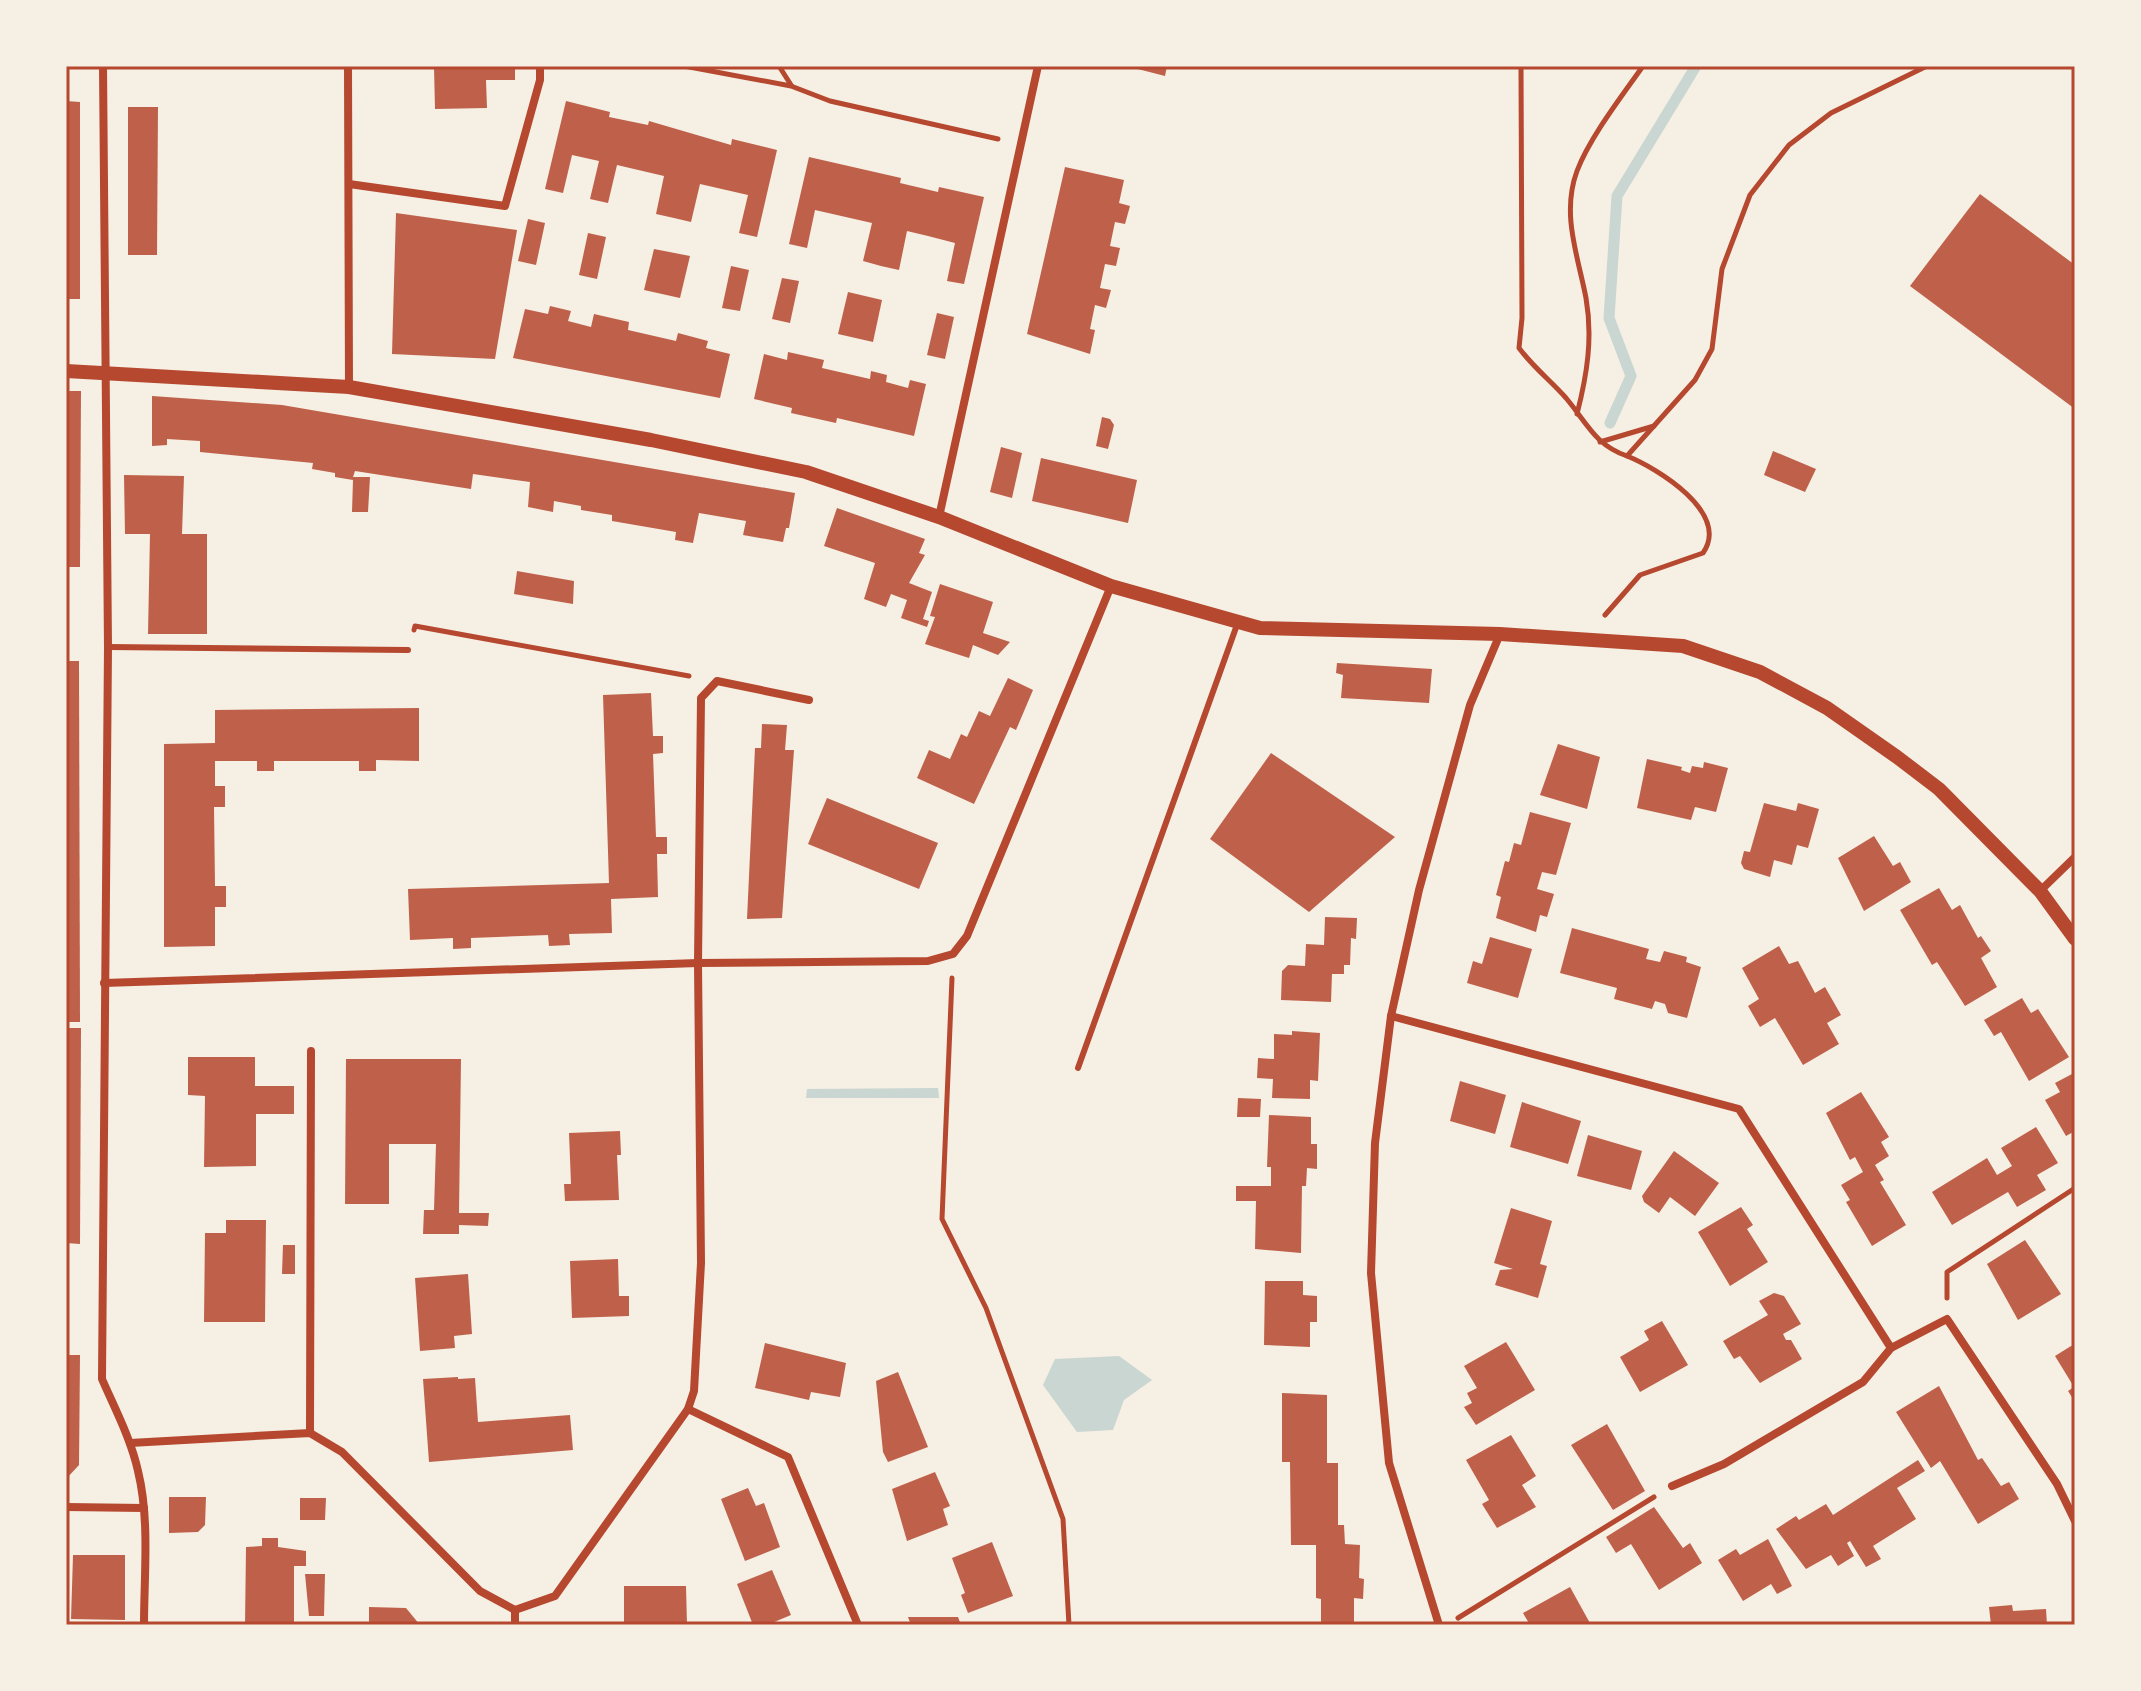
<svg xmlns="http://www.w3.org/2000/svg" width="2141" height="1691" font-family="Inter,sans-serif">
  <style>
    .water { fill: #c9d6d2 }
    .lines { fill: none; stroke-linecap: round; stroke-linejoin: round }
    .stream { stroke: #c9d6d2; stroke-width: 11 }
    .building { fill: #bf614a }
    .path { stroke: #b5482f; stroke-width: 5 }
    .service { stroke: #b5482f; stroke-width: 6 }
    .minor { stroke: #b5482f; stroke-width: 8 }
    .tertiary { stroke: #b5482f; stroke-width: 14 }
    .neatline { fill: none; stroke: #b5482f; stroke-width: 3 }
  </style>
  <rect width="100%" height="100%" fill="#f6efe4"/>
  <!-- water -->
  <g class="water">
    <path d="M938,1088L939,1098H806L807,1089Z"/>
    <path d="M1119,1356L1152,1380L1124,1400L1113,1430L1077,1432L1043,1385L1055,1359Z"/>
  </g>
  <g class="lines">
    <!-- stream -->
    <path class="stream" d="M1610,423L1631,376L1609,318L1617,196L1696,66"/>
  </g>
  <!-- building -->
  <g class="building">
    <path d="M454,66H515V80H486L487,108L435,109L434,67Z"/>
    <path d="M1126,66H1167L1165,76Z"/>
    <path d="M66,101L80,102V299H66Z"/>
    <path d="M566,101L610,112L609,117L648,125L649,121L731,145L732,139L777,150L757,237L739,233L748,195L700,184L691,222L674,218L656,214L664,176L617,165L608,203L590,199L599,161L572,155L563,193L545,189Z"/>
    <path d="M128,107H158L157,255H128Z"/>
    <path d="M809,157L901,178L900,183L938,192L939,187L984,197L964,284L947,281L955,243L928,236L907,231L899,270L881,266L863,261L872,223L815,210L807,248L789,244Z"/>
    <path d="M1065,167L1124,180L1119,203L1130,206L1125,224L1115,222L1110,246L1120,248L1116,266L1105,264L1100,288L1111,290L1106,308L1095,305L1090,329L1095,330L1090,354L1027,334Z"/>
    <path d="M1980,194L2075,265V409L1910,286Z"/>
    <path d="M396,213L517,230L495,359L392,354Z"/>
    <path d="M528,219L545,223L536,265L518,261Z"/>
    <path d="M588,233L606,237L597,279L579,275Z"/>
    <path d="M654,249L690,256L680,298L644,290Z"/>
    <path d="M731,266L749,270L740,311L722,308Z"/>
    <path d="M782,278L799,281L790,323L772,319Z"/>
    <path d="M848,292L882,300L873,342L838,334Z"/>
    <path d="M550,306L571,311L568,321L591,327L594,314L629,322L628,330L676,341L678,333L708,341L706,348L730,354L720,398L513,358L525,309L548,314Z"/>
    <path d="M937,313L954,317L945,359L927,355Z"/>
    <path d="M788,352L824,360L822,368L870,379L871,371L887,375L886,382L908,388L910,380L926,384L914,436L837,418L836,423L791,413L792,408L754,399L764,354L787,360Z"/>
    <path d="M66,391H81L80,567H66Z"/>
    <path d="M152,396L282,405L795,493L789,528H786L783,542L743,535L746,521L699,513L693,543L675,540L676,532L612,521V515L581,510V506L554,501L553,512L528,507L530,482L473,474L471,489L355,471L353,477H370L368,512H352L353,480L335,477V473L312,469L313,463L200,452V441L167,439V445L152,446Z"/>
    <path d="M1102,417L1110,419L1114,425L1108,449L1096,446Z"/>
    <path d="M1001,447L1022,453L1012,498L990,492Z"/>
    <path d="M1773,451L1816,469L1805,492L1764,475Z"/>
    <path d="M1041,458L1137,480L1128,523L1032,501Z"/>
    <path d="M124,475L184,476L182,534H207V634H148L150,534H125Z"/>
    <path d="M837,508L925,539L919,553L925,555L909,583L932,592L923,619L929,621L927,627L901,618L907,600L891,594L886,607L864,599L875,563L824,546Z"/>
    <path d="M517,571L574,581L573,604L514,594Z"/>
    <path d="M940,584L993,602L983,633L1010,642L998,655L973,645L969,658L925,644L935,617L930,616Z"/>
    <path d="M66,661H79L80,1022H66Z"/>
    <path d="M1337,663L1432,669L1429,703L1341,698L1343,675L1336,673Z"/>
    <path d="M1008,678L1033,690L1016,730L1010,727L974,804L917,778L929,750L950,759L961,734L967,737L979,711L990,716Z"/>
    <path d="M651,693L653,736H663V753L653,754L656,837H667V854H657L658,897L611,899L612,933L569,934L570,945L549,946L548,935L471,938V948L453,949V938L410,940L408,889L609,883L603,695Z"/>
    <path d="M419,708V761L376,760V771H359V761H274V771H257V761H215V786H225V807H214L215,886H226V907H215V946L164,947V744L215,743V710Z"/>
    <path d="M762,724L787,725L785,750H794L782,918L747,919L755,748H761Z"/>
    <path d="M1558,744L1600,757L1587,809L1540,795Z"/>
    <path d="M1271,753L1395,837L1309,912L1210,839Z"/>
    <path d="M1647,759L1682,767L1681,770L1690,773L1692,766L1703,768L1704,762L1728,768L1716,812L1695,807L1691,820L1637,808Z"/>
    <path d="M827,798L938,843L919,889L808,844Z"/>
    <path d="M1764,803L1796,811L1798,803L1819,809L1808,848L1797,845L1792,865L1774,860L1770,877L1744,869L1741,863L1744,851L1750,852Z"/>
    <path d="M1530,812L1571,823L1556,875L1542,872L1537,889L1554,894L1547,917L1540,915L1536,932L1496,918L1501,897L1496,895L1505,861L1509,862L1514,843L1521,845Z"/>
    <path d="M1874,836L1893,866L1900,862L1911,882L1864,911L1838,858Z"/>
    <path d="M1939,888L1952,910L1960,905L1978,938L1981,936L1991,951L1981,958L1997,987L1965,1006L1937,962L1932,965L1900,910Z"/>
    <path d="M1325,917L1357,918L1356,939L1351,938L1350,965H1344V974H1332L1331,1002L1281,1000L1282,971L1288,965L1305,966L1306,944L1324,945Z"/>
    <path d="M1572,928L1649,949L1646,959L1660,962L1664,951L1687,957L1686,962L1701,967L1687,1018L1668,1013L1665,1004L1655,1001L1652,1009L1614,999L1617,988L1560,973Z"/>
    <path d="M1490,937L1532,949L1518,998L1467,983L1473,961L1482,964Z"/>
    <path d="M1779,946L1789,964L1798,961L1815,993L1825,987L1841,1015L1827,1023L1839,1044L1803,1065L1775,1018L1760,1027L1748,1006L1759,999L1742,968Z"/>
    <path d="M2022,998L2031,1013L2038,1009L2069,1057L2029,1081L2001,1032L1994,1036L1984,1020Z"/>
    <path d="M66,1028H81L80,1244L66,1243Z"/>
    <path d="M1292,1031L1320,1033L1318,1081L1310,1080V1099L1272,1098L1273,1079L1257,1078L1258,1058L1274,1059V1034L1292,1035Z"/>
    <path d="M188,1057H255V1086H294V1114H256V1166L204,1167L205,1096L188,1095Z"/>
    <path d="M346,1059H461L459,1213H489L488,1226L459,1225V1234H423L424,1210H434L436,1144H389V1204H345Z"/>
    <path d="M2072,1074L2075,1131L2066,1136L2045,1100L2060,1092L2055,1083Z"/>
    <path d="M1460,1081L1506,1095L1495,1134L1450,1121Z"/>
    <path d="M1861,1092L1889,1137L1881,1142L1889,1156L1875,1165L1884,1180L1880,1182L1906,1225L1872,1246L1846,1202L1850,1200L1841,1185L1863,1172L1855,1157L1850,1160L1826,1113Z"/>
    <path d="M1238,1098L1261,1099L1260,1117H1237Z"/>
    <path d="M1522,1102L1581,1121L1568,1164L1510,1147Z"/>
    <path d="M1269,1115L1311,1117V1144H1317V1169L1307,1168L1306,1186H1302L1301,1253L1255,1249L1256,1201H1236V1186H1271V1167H1267Z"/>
    <path d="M2036,1127L2058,1163L2037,1175L2046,1190L2017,1207L2008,1192L1952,1225L1932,1192L1987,1158L1997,1175L2012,1166L2001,1148Z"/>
    <path d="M620,1131L621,1155H617L619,1200L565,1201L564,1184H571L569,1133Z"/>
    <path d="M1588,1135L1642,1151L1631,1190L1577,1176Z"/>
    <path d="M1674,1151L1719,1183L1695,1216L1670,1197L1659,1213L1644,1202L1642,1196Z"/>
    <path d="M1741,1207L1753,1225L1747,1229L1768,1262L1730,1286L1698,1232Z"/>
    <path d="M1511,1208L1552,1221L1540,1264L1547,1266L1538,1298L1495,1285L1500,1270L1513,1269L1494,1263Z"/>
    <path d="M226,1220H266L265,1322H204L205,1233H226Z"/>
    <path d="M2025,1240L2061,1294L2018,1320L1987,1264Z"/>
    <path d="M283,1245H295V1274H282Z"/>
    <path d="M618,1259L619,1296H629V1316L572,1318L570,1261Z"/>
    <path d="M468,1274L472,1334L454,1336L455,1348L420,1351L415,1278Z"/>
    <path d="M1265,1281H1303V1295L1317,1296V1322H1310V1347L1264,1345Z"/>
    <path d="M1774,1293L1784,1296L1801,1324L1783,1334L1786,1340H1791L1802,1359L1760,1383L1740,1356L1734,1359L1723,1341L1768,1315L1759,1301Z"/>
    <path d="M1662,1321L1688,1365L1640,1392L1620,1357L1649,1340L1644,1331Z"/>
    <path d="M1506,1342L1535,1390L1476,1425L1464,1407L1472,1403L1467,1393L1477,1388L1464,1366Z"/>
    <path d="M765,1343L846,1363L840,1397L811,1392L809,1400L755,1388Z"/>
    <path d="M2071,1346L2075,1347V1402L2068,1391L2074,1387L2055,1356Z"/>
    <path d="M66,1355H80L79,1465L66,1479Z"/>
    <path d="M898,1372L928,1447L888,1462L883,1452L876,1381Z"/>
    <path d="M458,1377V1379L475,1378L478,1422L570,1415L573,1450L429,1462L423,1379Z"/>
    <path d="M1939,1386L1978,1460L1982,1458L2001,1486L2009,1482L2019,1499L1978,1524L1940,1461L1931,1468L1896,1412Z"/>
    <path d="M1282,1393L1327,1395V1463H1338V1525H1344L1345,1544L1360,1545L1359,1578L1364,1579L1363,1599L1354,1598V1625H1321V1599L1316,1598V1545H1291L1290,1462H1282Z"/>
    <path d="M1607,1424L1645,1491L1613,1510L1571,1445Z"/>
    <path d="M1511,1435L1536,1476L1522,1485L1536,1507L1497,1528L1482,1504L1489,1500L1466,1460Z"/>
    <path d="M1918,1460L1925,1471L1897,1488L1916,1519L1873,1546L1881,1559L1866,1567L1850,1541L1847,1543L1854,1556L1838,1566L1831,1555L1806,1569L1776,1529L1796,1516L1799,1520L1826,1504L1833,1515Z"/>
    <path d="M935,1472L950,1506L943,1509L948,1525L907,1541L892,1489Z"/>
    <path d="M748,1488L756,1506L764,1503L780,1547L745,1561L721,1499Z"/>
    <path d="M169,1497H206L205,1525L198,1532L169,1533Z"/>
    <path d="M300,1498H326L325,1520H300Z"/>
    <path d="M1654,1507L1683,1548L1690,1543L1702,1563L1659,1590L1631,1544L1616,1553L1606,1537Z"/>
    <path d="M262,1538H278V1547L306,1551V1566H294V1625H245L246,1547L262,1546Z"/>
    <path d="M1768,1539L1792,1586L1777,1594L1771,1584L1743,1601L1718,1560L1736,1549L1740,1555Z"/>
    <path d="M992,1542L1013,1596L968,1613L961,1595L965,1593L952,1558Z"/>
    <path d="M73,1555H125V1620L71,1619Z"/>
    <path d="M772,1570L791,1615L767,1625H753L737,1584Z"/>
    <path d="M305,1574H325L324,1616H309Z"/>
    <path d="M624,1586H686L687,1625H624Z"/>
    <path d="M1570,1587L1591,1625H1530L1523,1613Z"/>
    <path d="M2012,1605L2013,1611L2046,1609L2047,1625H1991L1989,1607Z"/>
    <path d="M369,1607L406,1608L420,1625H369Z"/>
    <path d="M908,1617H958L961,1625H911Z"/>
  </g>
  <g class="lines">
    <!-- path -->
    <g class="path">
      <path d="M684,66L791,86L830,101L998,139"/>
      <path d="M779,66L791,85"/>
      <path d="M1521,66L1522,318L1519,348C1533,367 1551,381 1566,398C1587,423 1595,445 1627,456L1695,380L1712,349L1722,269L1750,195L1789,145L1831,113L1927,66"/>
      <path d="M1577,414C1587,375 1593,338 1586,298C1578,256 1561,214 1577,171C1590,137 1622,96 1643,66"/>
      <path d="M1600,442L1654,426"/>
      <path d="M1605,615L1640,575L1703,553C1731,513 1657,468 1627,456"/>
      <path d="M414,630L415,626L689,676"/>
      <path d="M952,978L942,1219L986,1308L1063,1519L1069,1625"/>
      <path d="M1947,1298V1272L2075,1188"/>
      <path d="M1458,1618L1654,1497"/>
    </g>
    <!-- service -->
    <g class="service">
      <path d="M108,647L408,650"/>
      <path d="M1078,1068L1238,622"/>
    </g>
    <!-- minor -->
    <g class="minor">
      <path d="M103,66L108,647L102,1379C115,1409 131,1439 138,1471C150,1520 144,1575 144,1625"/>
      <path d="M348,66L349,387"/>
      <path d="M349,184L505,206L540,80V66"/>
      <path d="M939,517L1038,66"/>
      <path d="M2040,891L2075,857"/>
      <path d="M104,983L698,963L928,961L953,954L967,936L1111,586"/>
      <path d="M1391,1016L1739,1109L1891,1348L1947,1319L2057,1484L2075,1521"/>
      <path d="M688,1409L788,1457L858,1625"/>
      <path d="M310,1433L311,1051"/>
      <path d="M130,1443L310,1433L342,1452L480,1591L515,1610V1625"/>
      <path d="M1672,1486L1724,1464L1863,1382L1891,1348"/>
      <path d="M66,1507L144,1508"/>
      <path d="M515,1610L555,1596L688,1409L694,1391L701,1263L698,963L701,698L717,681L809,700"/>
      <path d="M1439,1625L1389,1463L1371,1273L1375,1143L1391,1016L1419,890L1470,705L1500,634"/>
    </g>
    <!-- tertiary -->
    <path class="tertiary" d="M66,371L349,387L651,440L806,472L939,517L1111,586L1260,628L1500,634L1683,646L1760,672L1827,708L1897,757L1939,789L2040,891L2075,939"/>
  </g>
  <!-- border -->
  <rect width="2141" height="1691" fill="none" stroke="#f6efe4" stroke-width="136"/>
  <rect x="68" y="68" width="2005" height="1555" class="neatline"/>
</svg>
